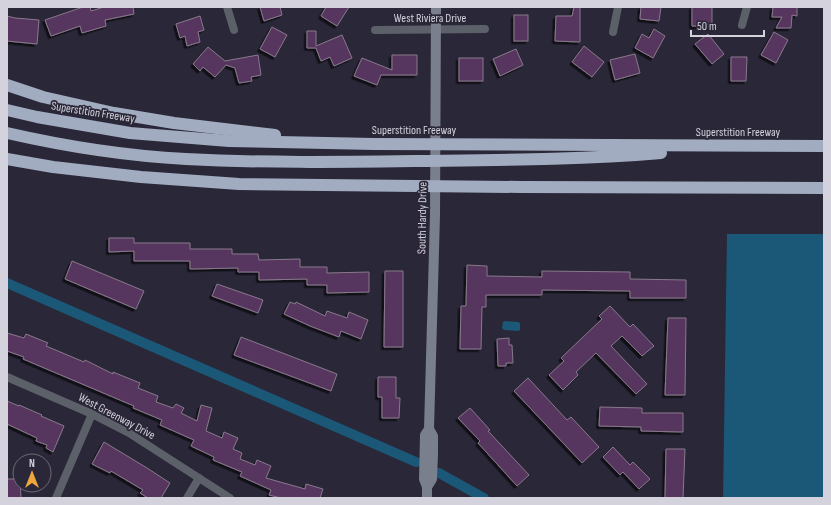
<svg xmlns="http://www.w3.org/2000/svg" width="831" height="505" font-family="'Sofia Sans Condensed',sans-serif">
  <style>
    .water { fill: #1b5776 }
    .lines { fill: none; stroke-linecap: round; stroke-linejoin: round }
    .canal { stroke: #1b5776; stroke-width: 10 }
    .building { fill: #56355e; stroke: #887a8b; filter: url(#shadow) }
    .street { stroke: #5c6169; stroke-width: 8 }
    .secondary { stroke: #797f8c; stroke-width: 10 }
    .highway { stroke: #a2acc0; stroke-width: 12 }
    .labels { text-anchor: middle; stroke-width: 3.5; stroke-linejoin: round; paint-order: stroke }
    .street-label { font-size: 12px; fill: #d3d2dd; stroke: #2a2738 }
  </style>
  <defs>
    <filter id="shadow"><feDropShadow dx="-2.5" dy="2.5" stdDeviation="0" flood-color="#0009"/></filter>
  </defs>
  <rect width="100%" height="100%" fill="#2a2738"/>
  <!-- water -->
  <g class="water">
    <path d="M727,234H824V498H723Z"/>
    <path d="M504,321L519,322L520,324V330L518,331L504,330L502,328L503,322Z"/>
  </g>
  <g class="lines">
    <!-- canal -->
    <g class="canal">
      <path d="M7,283L416,462"/>
      <path d="M439,473L484,498"/>
    </g>
  </g>
  <!-- building -->
  <g class="building">
    <path d="M83,7H90L91,11L104,7H133L134,14L105,20L106,26L82,33L80,26L51,36L45,20Z"/>
    <path d="M260,7H280L282,15L264,21Z"/>
    <path d="M326,7H349L337,26L321,16Z"/>
    <path d="M574,7H580V42L555,41L556,16H572Z"/>
    <path d="M641,7H661L659,21L640,19Z"/>
    <path d="M692,7H712V27L692,26Z"/>
    <path d="M773,7H797V16L792,15L791,28H776L782,17H772Z"/>
    <rect x="514" y="15" width="14" height="26"/>
    <path d="M7,16L15,18L39,20L37,44L7,41Z"/>
    <path d="M200,16L204,30L198,32L200,42L187,46L185,36L180,38L176,24Z"/>
    <path d="M272,27L287,35L275,57L260,49Z"/>
    <path d="M654,29L665,36L653,58L635,48L642,34L649,38Z"/>
    <path d="M307,31H316V46L342,35L352,58L334,66L330,57L321,61L316,48H307Z"/>
    <path d="M774,32L788,40L776,63L761,55Z"/>
    <path d="M708,34L724,54L712,64L695,44Z"/>
    <path d="M584,46L604,62L592,77L572,62Z"/>
    <path d="M208,47L225,61L258,55L261,75L251,77L252,81L239,83L235,68L226,65L215,77L203,67L200,71L193,64Z"/>
    <path d="M516,49L523,65L500,76L493,59Z"/>
    <path d="M635,54L640,73L615,80L610,60Z"/>
    <path d="M392,55H417V75H381L377,85L354,76L362,58L392,70Z"/>
    <path d="M731,57H747L746,81H731Z"/>
    <rect x="459" y="58" width="24" height="23"/>
    <path d="M109,238H134V243H190V249H232V254H258L259,260L300,259V267H327V273L369,272V292L327,293V285H307V279L259,280V272H238V268L190,269V261H134V251L109,252Z"/>
    <path d="M72,261L144,291L136,309L65,279Z"/>
    <path d="M467,265L487,266V276L542,277V271L630,272V279L686,280V298H630V291L542,290V295H486V307H482L481,349H460L461,306H466Z"/>
    <path d="M385,271H403V347H384Z"/>
    <path d="M217,284L263,300L258,313L212,296Z"/>
    <path d="M290,302L295,304L296,302L325,316L327,311L347,318L349,312L368,320L361,339L341,331L339,337L310,326L284,314Z"/>
    <path d="M610,306L630,327L633,324L654,346L642,356L622,336L611,346L647,384L636,394L596,353L576,372L578,375L563,390L549,375L564,361L561,358L602,319L599,316Z"/>
    <path d="M668,318H686L685,395H665Z"/>
    <path d="M7,333L24,338L26,334L48,343L46,346L84,362L85,360L113,374V372L140,383L138,388L158,396L156,402L173,408L176,404L184,408L181,413L197,421L201,405L212,408L206,431L222,438L224,432L238,438L233,449L242,453L240,459L255,465L257,460L271,466L266,478L305,489L306,484L323,489L320,498H281L269,495L271,490L240,476L242,472L213,460L214,457L191,446L194,440L160,425L162,420L133,408L134,406L23,359L24,357L7,351Z"/>
    <path d="M241,337L337,374L331,391L234,355Z"/>
    <path d="M509,338V345H512L513,363H506V366H498L497,339Z"/>
    <path d="M378,377H396V398H400L399,418H382V397H378Z"/>
    <path d="M528,378L567,420L571,417L599,447L582,463L514,391Z"/>
    <path d="M7,401L19,406V405L42,415L41,416L64,426L53,452L46,448L47,445L36,441L37,438L7,424Z"/>
    <path d="M600,407L642,408V413H683V432L641,431V427L599,426Z"/>
    <path d="M470,408L490,430L488,431L529,475L517,486L478,443L480,441L458,418Z"/>
    <path d="M104,442L147,468L170,483L161,498H148L140,493L143,490L111,471L110,473L92,464Z"/>
    <path d="M613,447L630,465L633,462L650,479L639,489L623,472L620,475L603,457Z"/>
    <path d="M666,449H685L683,498H665Z"/>
    <path d="M7,479H20L21,498H7Z"/>
  </g>
  <g class="lines">
    <!-- street -->
    <g class="street">
      <path d="M227,7L234,30"/>
      <path d="M742,25L747,7"/>
      <path d="M375,30L485,29"/>
      <path d="M613,32L618,7"/>
      <path d="M7,377L92,414L129,433L230,498"/>
      <path d="M56,498L92,414"/>
      <path d="M187,498L199,478"/>
    </g>
    <!-- secondary -->
    <g class="secondary">
      <path d="M427,487L432,479L433,454V436L429,429L435,215L436,7"/>
      <path d="M427,498V487L424,479L425,435L429,429"/>
    </g>
    <!-- highway -->
    <g class="highway">
      <path d="M7,85L43,97L114,113L174,123L275,135"/>
      <path d="M7,110L37,117L130,133L229,141L374,144L824,146"/>
      <path d="M7,133C64,146 128,156 186,159C262,163 338,162 414,161C497,160 579,160 661,153"/>
      <path d="M7,159L53,167L141,177L239,184L521,187L824,188"/>
    </g>
  </g>
  <g class="labels">
    <!-- street labels -->
    <g class="street-label">
      <text x="430" y="22">West Riviera Drive</text>
      <text transform="translate(93 112) rotate(9)" y="4">Superstition Freeway</text>
      <text x="414" y="134">Superstition Freeway</text>
      <text x="738" y="136">Superstition Freeway</text>
      <text transform="translate(422 218) rotate(-89)" y="4">South Hardy Drive</text>
      <text transform="translate(117 416) rotate(28)" y="4">West Greenway Drive</text>
    </g>
  </g>
  <!-- border -->
  <rect width="831" height="505" fill="none" stroke="#d3d2dd" stroke-width="16"/>
  <!-- north arrow -->
  <g transform="translate(32 473)"><circle r="19" fill="#2a2738" stroke="#6e6b7a"/>
  <path d="M0-3L7 15L0 10L-7 15Z" fill="#eea73c"/>
  <text y="-6" font-size="11" font-weight="bold" text-anchor="middle" fill="#d3d2dd">N</text>
  </g>
  <!-- scale -->
  <path d="M691 30v6h73v-6" fill="none" stroke="#d3d2dd" stroke-width="2"/>
  <text x="697" y="30" font-size="12" fill="#d3d2dd" stroke="#2a2738" stroke-width="3" paint-order="stroke">50 m</text>
</svg>
